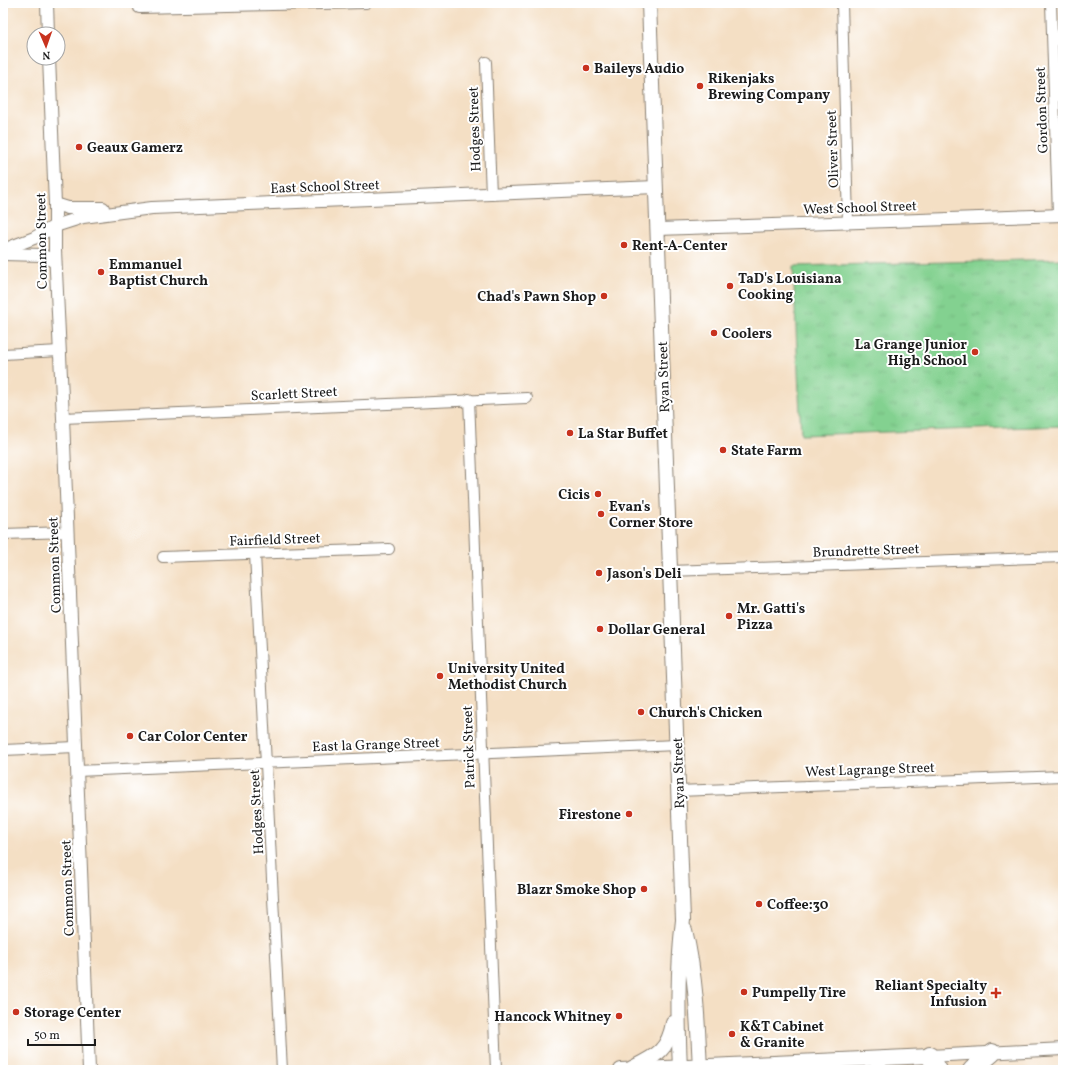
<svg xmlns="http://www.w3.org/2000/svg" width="1066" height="1073" font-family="Vollkorn,serif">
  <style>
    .park { fill: url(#park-tufts); stroke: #507656 }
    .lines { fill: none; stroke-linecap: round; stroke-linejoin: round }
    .minor-casing { stroke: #887e70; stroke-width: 12 }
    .tertiary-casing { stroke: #887e70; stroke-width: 14 }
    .secondary-casing { stroke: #887e70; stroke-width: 16 }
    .motorway-casing { stroke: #887e70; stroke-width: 20 }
    .minor { stroke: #fff; stroke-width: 10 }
    .tertiary { stroke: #fff; stroke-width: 12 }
    .secondary { stroke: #fff; stroke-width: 14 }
    .motorway { stroke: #fff; stroke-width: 18 }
    .poi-dot { fill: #c8321e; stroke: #fff; stroke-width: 1.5 }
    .labels { text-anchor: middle; stroke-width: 4; stroke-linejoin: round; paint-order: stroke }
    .poi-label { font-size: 14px; font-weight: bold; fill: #1c1c1c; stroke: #fff; text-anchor: start }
    .street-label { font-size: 14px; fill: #1c1c1c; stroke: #fff }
  </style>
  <defs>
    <pattern id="park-tufts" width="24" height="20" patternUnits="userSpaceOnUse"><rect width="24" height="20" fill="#83d190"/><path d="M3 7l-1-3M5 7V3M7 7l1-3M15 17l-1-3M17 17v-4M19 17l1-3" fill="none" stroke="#71b37c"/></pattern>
  </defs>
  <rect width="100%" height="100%" fill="#fff"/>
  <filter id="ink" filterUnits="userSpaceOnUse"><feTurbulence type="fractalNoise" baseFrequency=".025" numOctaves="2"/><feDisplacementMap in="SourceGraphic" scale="8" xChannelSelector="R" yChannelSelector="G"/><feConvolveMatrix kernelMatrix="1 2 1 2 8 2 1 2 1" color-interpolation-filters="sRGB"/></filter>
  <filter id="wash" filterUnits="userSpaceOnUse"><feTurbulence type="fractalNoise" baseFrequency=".012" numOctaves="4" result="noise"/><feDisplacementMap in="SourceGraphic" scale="16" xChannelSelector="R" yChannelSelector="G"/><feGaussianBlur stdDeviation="0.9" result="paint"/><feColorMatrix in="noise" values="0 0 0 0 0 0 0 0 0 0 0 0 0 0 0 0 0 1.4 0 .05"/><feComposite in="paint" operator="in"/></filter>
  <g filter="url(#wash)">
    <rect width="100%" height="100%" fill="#f4dfc4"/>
    <!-- park -->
    <path class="park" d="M1063,259V426L801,435L793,266Z"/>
  </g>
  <g filter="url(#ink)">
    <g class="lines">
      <defs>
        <g id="minor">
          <path d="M842,3L848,222"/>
          <path d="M1051,3L1058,215"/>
          <path d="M139,8L366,3"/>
          <path d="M486,62L491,195"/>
          <path d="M3,354L60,351"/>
          <path d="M469,399L496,1070"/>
          <path d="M63,418L527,398"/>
          <path d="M3,534L68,532"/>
          <path d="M255,554L282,1070"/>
          <path d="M163,557L389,549"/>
          <path d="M670,571L1063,557"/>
          <path d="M3,750L76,747"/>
          <path d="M77,771L677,745"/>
          <path d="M678,791L1063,776"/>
        </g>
        <g id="tertiary">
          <path d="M47,3L48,34"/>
          <path d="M49,58L55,204V250L63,418L89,1070"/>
          <path d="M55,204L68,208H103"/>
          <path d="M658,229L1063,215"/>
          <path d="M3,250L34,238L55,226L83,217L152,208L656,187"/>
          <path d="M3,254L42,255L55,262"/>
          <path d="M930,1056L1063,1049"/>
        </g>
        <g id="secondary">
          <path d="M649,3L683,920C677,970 678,1019 680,1070"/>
          <path d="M685,930C696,976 698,1023 700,1070"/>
          <path d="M632,1068C656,1056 668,1051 673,1023"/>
          <path d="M621,1070L930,1056"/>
        </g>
        <g id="motorway">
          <path d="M930,1056L938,1070"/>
          <path d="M972,1070L992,1053"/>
        </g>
      </defs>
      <!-- minor casing -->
      <use href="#minor" class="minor-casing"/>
      <!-- tertiary casing -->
      <use href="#tertiary" class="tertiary-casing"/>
      <!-- secondary casing -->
      <use href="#secondary" class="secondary-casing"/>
      <!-- motorway casing -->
      <use href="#motorway" class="motorway-casing"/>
      <!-- minor -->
      <use href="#minor" class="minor"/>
      <!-- tertiary -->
      <use href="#tertiary" class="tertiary"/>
      <!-- secondary -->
      <use href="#secondary" class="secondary"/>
      <!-- motorway -->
      <use href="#motorway" class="motorway"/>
    </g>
  </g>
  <!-- markers -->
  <g class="poi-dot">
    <circle cx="586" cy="68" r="4"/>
    <circle cx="700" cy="86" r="4"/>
    <circle cx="79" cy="147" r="4"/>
    <circle cx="624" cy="245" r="4"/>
    <circle cx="101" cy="272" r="4"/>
    <circle cx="730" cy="286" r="4"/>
    <circle cx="604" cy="296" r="4"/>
    <circle cx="714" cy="333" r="4"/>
    <circle cx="975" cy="352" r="4"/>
    <circle cx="570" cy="433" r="4"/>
    <circle cx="723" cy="450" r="4"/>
    <circle cx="598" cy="494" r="4"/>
    <circle cx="601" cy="514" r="4"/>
    <circle cx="599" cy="573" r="4"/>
    <circle cx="729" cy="616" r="4"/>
    <circle cx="600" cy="629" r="4"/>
    <circle cx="440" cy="676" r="4"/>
    <circle cx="641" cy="712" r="4"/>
    <circle cx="130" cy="736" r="4"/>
    <circle cx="629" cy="814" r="4"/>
    <circle cx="644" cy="889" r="4"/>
    <circle cx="759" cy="904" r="4"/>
    <circle cx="744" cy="992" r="4"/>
    <path d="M994 987h4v4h4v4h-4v4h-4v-4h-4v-4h4z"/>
    <circle cx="16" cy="1012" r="4"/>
    <circle cx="619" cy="1016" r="4"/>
    <circle cx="732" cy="1034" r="4"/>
  </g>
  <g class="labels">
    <!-- poi labels -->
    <g class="poi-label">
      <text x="594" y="73">Baileys Audio</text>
      <text x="708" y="83">Rikenjaks<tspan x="708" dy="16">Brewing Company</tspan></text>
      <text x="87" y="152">Geaux Gamerz</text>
      <text x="632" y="250">Rent-A-Center</text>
      <text x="109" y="269">Emmanuel<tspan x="109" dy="16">Baptist Church</tspan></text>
      <text x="738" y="283">TaD's Louisiana<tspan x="738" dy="16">Cooking</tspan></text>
      <text x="596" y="301" text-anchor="end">Chad's Pawn Shop</text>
      <text x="722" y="338">Coolers</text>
      <text x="967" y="349" text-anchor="end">La Grange Junior<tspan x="967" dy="16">High School</tspan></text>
      <text x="578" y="438">La Star Buffet</text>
      <text x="731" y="455">State Farm</text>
      <text x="590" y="499" text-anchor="end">Cicis</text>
      <text x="609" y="511">Evan's<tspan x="609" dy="16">Corner Store</tspan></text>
      <text x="607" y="578">Jason's Deli</text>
      <text x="737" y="613">Mr. Gatti's<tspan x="737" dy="16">Pizza</tspan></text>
      <text x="608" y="634">Dollar General</text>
      <text x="448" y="673">University United<tspan x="448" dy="16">Methodist Church</tspan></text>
      <text x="649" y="717">Church's Chicken</text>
      <text x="138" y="741">Car Color Center</text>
      <text x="621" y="819" text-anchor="end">Firestone</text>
      <text x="636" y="894" text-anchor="end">Blazr Smoke Shop</text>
      <text x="767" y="909">Coffee:30</text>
      <text x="987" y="990" text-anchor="end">Reliant Specialty<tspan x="987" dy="16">Infusion</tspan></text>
      <text x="752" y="997">Pumpelly Tire</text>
      <text x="24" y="1017">Storage Center</text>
      <text x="611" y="1021" text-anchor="end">Hancock Whitney</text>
      <text x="740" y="1031">K&amp;T Cabinet<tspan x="740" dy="16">&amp; Granite</tspan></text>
    </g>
    <!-- street labels -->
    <g class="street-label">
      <text transform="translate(1041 110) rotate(-92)" y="5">Gordon Street</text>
      <text transform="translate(474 129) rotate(-92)" y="5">Hodges Street</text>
      <text transform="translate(832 149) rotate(-92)" y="5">Oliver Street</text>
      <text transform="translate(325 186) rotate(-2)" y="5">East School Street</text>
      <text transform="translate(860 207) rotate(-2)" y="5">West School Street</text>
      <text transform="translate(41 241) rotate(-91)" y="5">Common Street</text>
      <text transform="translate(663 377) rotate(-92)" y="5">Ryan Street</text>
      <text transform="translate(294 393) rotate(-3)" y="5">Scarlett Street</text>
      <text transform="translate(275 539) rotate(-2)" y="5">Fairfield Street</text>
      <text transform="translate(866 550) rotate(-2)" y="5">Brundrette Street</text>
      <text transform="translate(54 565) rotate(-92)" y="5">Common Street</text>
      <text transform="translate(376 744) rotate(-2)" y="5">East la Grange Street</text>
      <text transform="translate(468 747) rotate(-92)" y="5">Patrick Street</text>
      <text transform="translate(870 769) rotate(-2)" y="5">West Lagrange Street</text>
      <text transform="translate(678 773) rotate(-92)" y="5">Ryan Street</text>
      <text transform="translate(256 812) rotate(-93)" y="5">Hodges Street</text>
      <text transform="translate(67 888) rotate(-92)" y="5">Common Street</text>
    </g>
  </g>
  <!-- margin -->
  <rect width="1066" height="1073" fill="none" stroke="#fff" stroke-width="16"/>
  <!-- north arrow -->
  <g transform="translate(46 46) rotate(178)"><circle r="19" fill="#ffffff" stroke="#a4a4a4"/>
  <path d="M0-3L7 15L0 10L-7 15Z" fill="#c8321e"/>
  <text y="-6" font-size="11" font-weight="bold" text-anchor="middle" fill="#1c1c1c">N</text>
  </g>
  <!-- scale -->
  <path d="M28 1039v6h67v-6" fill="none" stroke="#1c1c1c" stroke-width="2"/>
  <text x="34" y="1039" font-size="12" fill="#1c1c1c" stroke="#ffffff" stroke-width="3" paint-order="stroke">50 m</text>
</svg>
